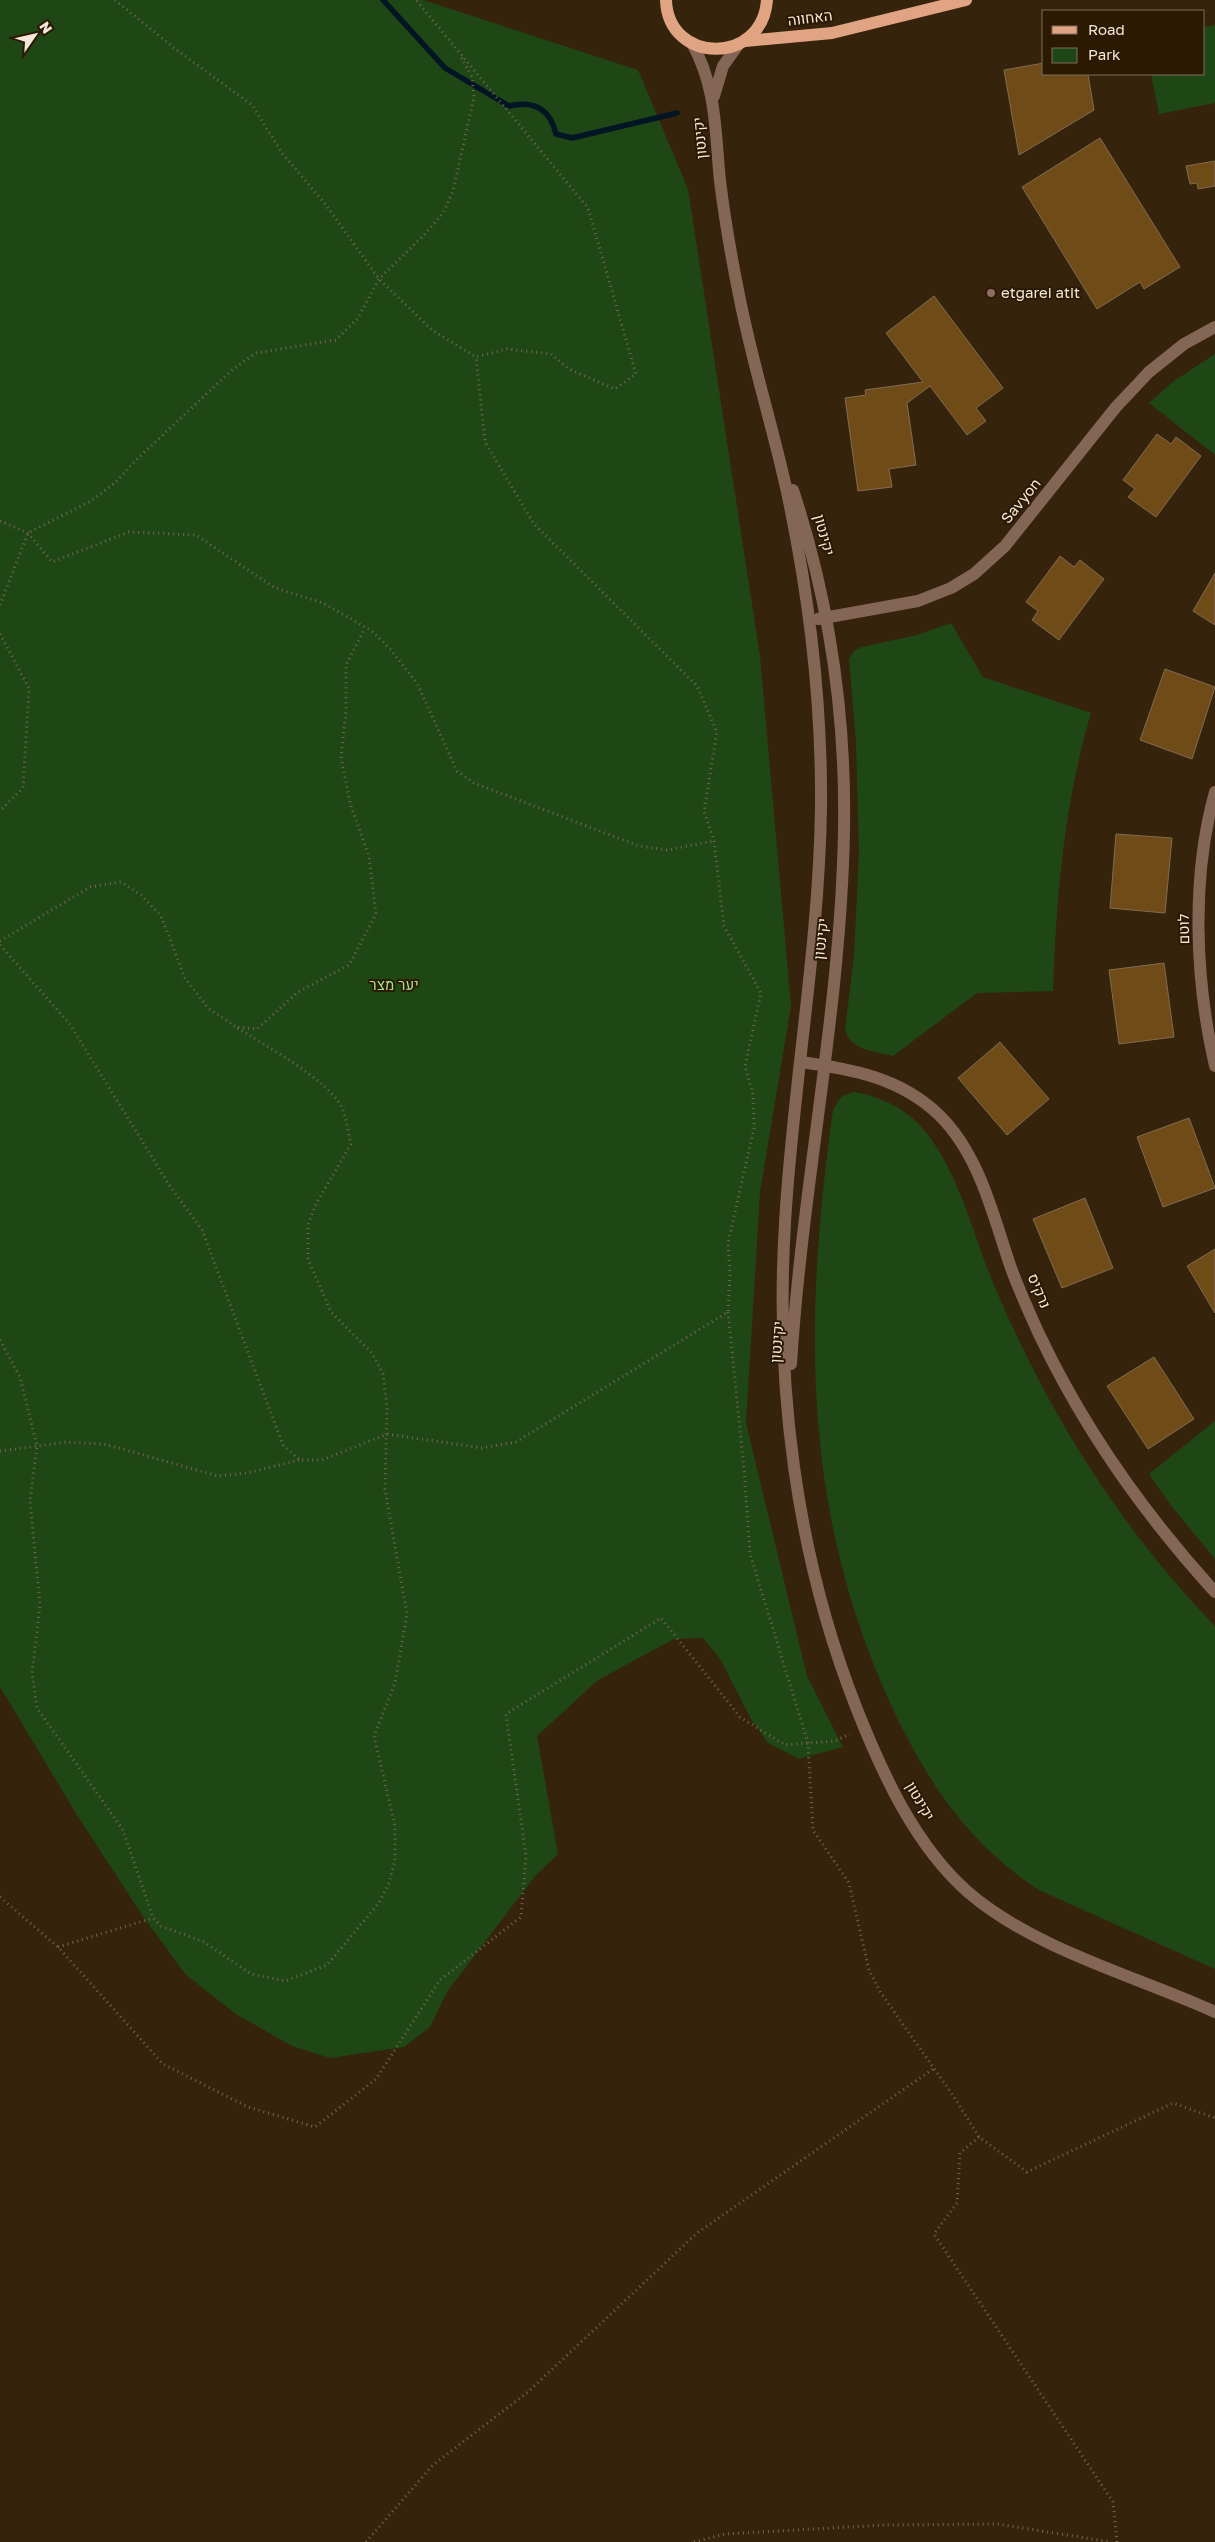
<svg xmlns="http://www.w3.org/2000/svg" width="1215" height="2542" font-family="'Golos Text',Heebo,sans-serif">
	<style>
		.green { fill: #1f4716 }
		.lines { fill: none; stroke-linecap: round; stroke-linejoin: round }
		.stream { stroke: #021524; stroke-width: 5.5 }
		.building { fill: #6f4b18; stroke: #826c52 }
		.path { stroke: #766550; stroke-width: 3; stroke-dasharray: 1 4; stroke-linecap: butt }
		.minor { stroke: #846656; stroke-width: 12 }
		.major { stroke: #e1a482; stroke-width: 12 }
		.education-dot { fill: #8d6e63; stroke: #2c1902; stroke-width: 2 }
		.labels { text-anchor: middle; stroke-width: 4; stroke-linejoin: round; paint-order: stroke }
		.street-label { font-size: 15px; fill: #f5e8da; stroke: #2c1902 }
		.poi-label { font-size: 15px; fill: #f5e8da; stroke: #2c1902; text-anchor: start }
		.park-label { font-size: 15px; fill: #9fe491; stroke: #2c1902 }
	</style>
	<rect width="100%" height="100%" fill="#36230b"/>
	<g class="green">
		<path d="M0,0H423L638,70L688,189L760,656L791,1006L760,1192L746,1423L807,1676L843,1747L799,1759L768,1743L751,1719L720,1659L703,1638L674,1639L598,1680L537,1736L558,1854L535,1876L447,1992L430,2027L404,2047L330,2058L292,2046L236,2014L186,1975L142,1915L77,1815L0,1687Z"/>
		<path d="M1215,25V103L1159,114L1151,74H1204V27Z"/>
		<path d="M1215,354V455L1149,403L1174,381Z"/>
		<path d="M951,623L983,677L1091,713C1064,804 1056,897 1053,991L977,993L893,1056C877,1052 850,1050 845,1030L854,957L859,851L856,742L849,659L854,651L862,647L917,635Z"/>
		<path d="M853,1092C884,1096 914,1113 931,1139C963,1184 975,1242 997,1292C1050,1416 1121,1529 1215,1626V1969L1041,1891C969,1846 926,1780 891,1705C801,1509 804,1318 833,1110L841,1097Z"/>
		<path d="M1215,1421V1559L1173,1508L1149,1474Z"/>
	</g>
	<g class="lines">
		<path class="stream" d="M383,0L445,68L509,106C534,100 550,109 556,134L572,138L677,113"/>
	</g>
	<g class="building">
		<path d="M1044,63V74H1088L1094,110L1019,155L1004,70Z"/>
		<path d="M1100,138L1180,267L1144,289L1140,282L1097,309L1022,187Z"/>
		<path d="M1215,161V186L1198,189L1197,183L1190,184L1186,166Z"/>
		<path d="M934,296L1003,388L976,408L986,421L967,435L930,386L907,403L916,465L889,469L892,487L858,491L845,398L866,395L865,390L923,382L886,333Z"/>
		<path d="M1157,434L1171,444L1176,437L1201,456L1156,517L1128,497L1135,489L1123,480Z"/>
		<path d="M1060,556L1074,567L1080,560L1104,579L1059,640L1032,620L1038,611L1026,602Z"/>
		<path d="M1215,573V625L1193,611Z"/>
		<path d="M1165,669L1215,687L1192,759L1140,740Z"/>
		<path d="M1116,834L1172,838L1165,913L1110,908Z"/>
		<path d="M1164,963L1174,1037L1119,1044L1109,970Z"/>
		<path d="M1000,1042L1049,1099L1007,1135L958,1078Z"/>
		<path d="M1189,1118L1215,1188L1163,1207L1137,1137Z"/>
		<path d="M1085,1198L1113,1268L1062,1288L1033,1219Z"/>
		<path d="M1215,1249V1313L1187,1266Z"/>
		<path d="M1154,1357L1194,1419L1148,1449L1107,1386Z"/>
	</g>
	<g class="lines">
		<g class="path">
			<path d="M115,0L174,48L252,105L282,153L326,205L379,279L432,330L476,357"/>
			<path d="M0,521L28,533L52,562L129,532L196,535L275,588L323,603L372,631L390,649L417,683L457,771L474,783L639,846L667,850L714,841"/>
			<path d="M0,605L28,533L91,501L116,482L134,462L233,369L256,353L336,340L358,318L379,279L425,234L443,213L453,191L474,97L472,77L461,57"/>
			<path d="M0,634L29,688L23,788L0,811"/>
			<path d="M0,941L90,887L121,882L141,895L161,916L185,978L208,1008L236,1027"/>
			<path d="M0,945L69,1023L170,1186L202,1230L283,1445L300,1460H322L387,1434L482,1448L516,1442L728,1312L730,1274L728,1243L754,1128L753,1094L745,1066L761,993L724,926L714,841L704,811L717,732L697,686L534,524L485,442L476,357L507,349L551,354L569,369L615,389L636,374L588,208L416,0"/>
			<path d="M728,1312L744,1469L750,1554L808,1743L813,1830L849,1883L869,1970L881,1993L954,2097L979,2137L1027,2172L1173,2103L1215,2118"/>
			<path d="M0,1340L20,1377L37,1446L30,1501L40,1605L32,1673L37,1708L123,1830L153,1918L161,1926L204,1942L251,1974L285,1981L327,1965L379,1903L389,1883L395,1860V1826L374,1736L395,1683L407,1614L385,1489L387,1408L383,1374L372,1353L331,1312L308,1259V1225L316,1204L351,1144C348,1133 347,1121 343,1110C331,1080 263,1045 236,1027L257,1029L298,992L349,965L376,914L369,857L350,803L341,757L346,711V665L365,628"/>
			<path d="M0,1451L67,1442L104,1444L218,1476L247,1473L299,1460"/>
			<path d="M0,1897L58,1947L163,2064L248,2107L315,2127L376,2079L440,1980L521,1917L526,1856L506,1714L661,1618L740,1717L785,1745L835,1741L850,1734"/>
			<path d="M58,1947L153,1918"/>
			<path d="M979,2137L960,2153L957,2203L934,2234L1113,2502L1117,2542"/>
			<path d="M366,2542L433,2465L529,2391L697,2233L933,2069"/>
			<path d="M694,2542L725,2534L884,2525L997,2524L1111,2542"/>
		</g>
		<g class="minor">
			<path d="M692,43C717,88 715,132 720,181C725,221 732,261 740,300C753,365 773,428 787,492C809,595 822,702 821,808C819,947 793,1084 785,1223C775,1386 796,1554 856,1707C882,1773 915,1846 969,1893C1036,1950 1136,1976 1215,2012"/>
			<path d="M714,96L723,66L738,45"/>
			<path d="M818,619L918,601L951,588L974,574L1005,546L1116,407L1149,372L1184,344L1215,327"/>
			<path d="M1215,792C1191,878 1195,979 1215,1066"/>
			<path d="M801,1062C852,1069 901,1078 939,1115C980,1155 993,1216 1011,1268C1019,1290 1029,1312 1039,1334C1084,1429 1144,1514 1215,1592"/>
			<path d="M791,1364C802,1186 841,1009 844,830C846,715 829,600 793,490"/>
		</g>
		<g class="major">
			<path d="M666,0C668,64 762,66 767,0"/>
			<path d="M745,41L832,33L966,0"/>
		</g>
	</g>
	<circle class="education-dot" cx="991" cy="293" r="5"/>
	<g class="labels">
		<g class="street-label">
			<text transform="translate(810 18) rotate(-7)" y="5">האחווה</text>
			<text transform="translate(700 138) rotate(-95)" y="5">יקינטון</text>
			<text transform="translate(1021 501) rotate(-51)" y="5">Savyon</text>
			<text transform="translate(824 535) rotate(75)" y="5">יקינטון</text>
			<text transform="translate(1184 929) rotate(-91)" y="5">לוטם</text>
			<text transform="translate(821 939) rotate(-84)" y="5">יקינטון</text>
			<text transform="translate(1039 1291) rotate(67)" y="5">נרקיס</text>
			<text transform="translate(777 1342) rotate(-86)" y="5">יקינטון</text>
			<text transform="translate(920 1801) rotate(60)" y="5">יקינטון</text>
		</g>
		<g class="poi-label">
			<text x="1001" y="298">etgarei atit</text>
		</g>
		<g class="park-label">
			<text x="394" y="990">יער מצר</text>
		</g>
	</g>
	<rect x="1042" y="10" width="162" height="65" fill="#2c1902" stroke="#7c6c58"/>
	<rect x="1052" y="26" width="25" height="8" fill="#e1a482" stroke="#7c6c58"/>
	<text x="1088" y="35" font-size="15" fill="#f5e8da">Road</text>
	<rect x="1052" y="48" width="25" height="15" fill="#1f4716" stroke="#7c6c58"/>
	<text x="1088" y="60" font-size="15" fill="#f5e8da">Park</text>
	<g transform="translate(35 35) rotate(56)" stroke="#2c1902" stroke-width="4" paint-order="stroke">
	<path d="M0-4L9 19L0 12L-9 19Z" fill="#f5e8da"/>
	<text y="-8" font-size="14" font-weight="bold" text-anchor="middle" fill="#f5e8da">N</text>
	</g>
</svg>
